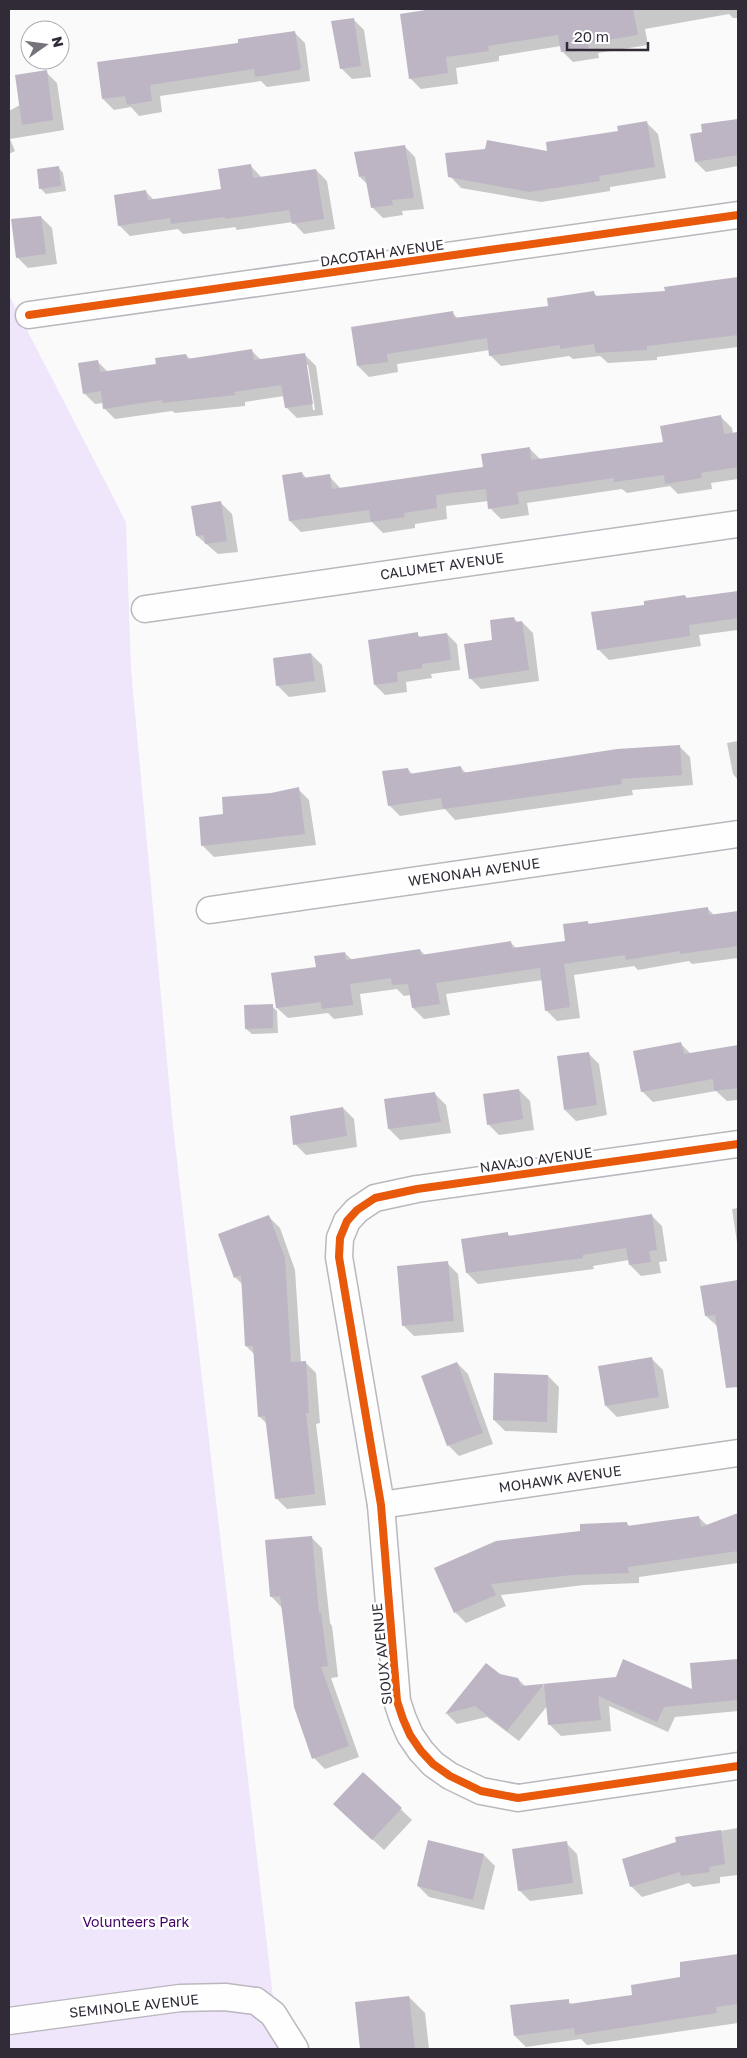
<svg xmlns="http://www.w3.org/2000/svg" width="747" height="2058" font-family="'Golos Text',sans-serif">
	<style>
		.green { fill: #f0e6fb }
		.shadow { fill: #0003; fill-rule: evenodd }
		.building { fill: #bdb5c4 }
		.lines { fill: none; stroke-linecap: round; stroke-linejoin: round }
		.minor-casing { stroke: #bab7be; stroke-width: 29 }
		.minor { stroke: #fefefe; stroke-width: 26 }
		.cycleway-casing { stroke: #fff; stroke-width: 11 }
		.cycleway { stroke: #e8590c; stroke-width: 8 }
		.labels { text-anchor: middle; stroke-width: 5; stroke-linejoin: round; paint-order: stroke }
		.street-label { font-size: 14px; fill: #312b37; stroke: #fff }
		.park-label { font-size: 14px; fill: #400064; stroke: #fff }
	</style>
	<rect width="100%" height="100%" fill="#fafafa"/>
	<path class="green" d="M9,295L126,522L131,669L173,1126L279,2049H9Z"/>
	<g class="shadow">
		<path d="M457,9H738V18H733L729,14L645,29L648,45L598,53L599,58L573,62L562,51L561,46L499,56V61L456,68L458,84L421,89L410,78L434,12Z"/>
		<path d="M353,19L364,30L371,77L352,79L341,68Z"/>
		<path d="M294,32L305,43L310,81L267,87L261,81L160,96L162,112L139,116L131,107L114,110L103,99L240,44Z"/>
		<path d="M46,72L57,83L64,130L10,139L15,151L9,154V111L20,105Z"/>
		<path d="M738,121V166L706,172L696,162L704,133L703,125Z"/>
		<path d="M647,123L658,134L666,178L610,187V191L541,202L461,188L450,176L548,153Z"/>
		<path d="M404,146L415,157L424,209L402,211L403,215L383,218L372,207L368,185L360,177Z"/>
		<path d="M250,165L262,178L316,170L327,181L335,229L304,234L293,222L237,230L235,227L183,234L178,229L130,236L119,225L146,192L154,200L222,190Z"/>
		<path d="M58,167L63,173L66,191L46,194L41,189L38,170Z"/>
		<path d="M41,217L52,228L57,264L28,268L17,257Z"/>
		<path d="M738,278V347L657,357V360L608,363L600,356L573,359L569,356L501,366L490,355V350L397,364L398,372L369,377L358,366L452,312L458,319L550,307L593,292L598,297L666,292V288Z"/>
		<path d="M252,351L262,361L305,355L316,366L323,415L297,418L286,407L284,396L245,402V406L175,413L172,411L115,419L104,408V403L95,404L84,393L97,361L108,372L158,365L186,355L190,359ZM306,365H308L315,410H313Z"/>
		<path d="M721,417L732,428L733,434L738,433V479L711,483L712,489L678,494L670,486L627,493L622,489L527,503L529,515L501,519L490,508L489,501L446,506L447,519L415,524V528L383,533L372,522L301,532L290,521L302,473L307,479L329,476L341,489L484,468L529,448L541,460L664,443Z"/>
		<path d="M221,503L232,514L238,552L218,554L197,536Z"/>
		<path d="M738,592V630L699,635L701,646L609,660L598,649L646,606L685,596L688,599Z"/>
		<path d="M514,618L518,623L522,622L533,633L539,681L481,689L470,678L494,641Z"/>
		<path d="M417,634L421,638L447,634L457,644L460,670L431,674L432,678L406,682L407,692L385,695L375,685Z"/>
		<path d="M311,654L322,665L326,692L289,697L278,686L274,659Z"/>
		<path d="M738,741V780L733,774L727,743Z"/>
		<path d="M679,746L690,757L693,785L632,790L633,795L455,820L445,809L400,816L389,805L408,769L413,775L461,768L466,773Z"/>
		<path d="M298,789L309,800L316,845L214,857L203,846L200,818L225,815Z"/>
		<path d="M707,908L714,915L738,912V958L692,964L689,961L638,970L634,966L574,975L580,1018L557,1021L546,1010L543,980L446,994L450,1015L424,1019L413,1008L411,995L404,996L397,989L360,994L363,1015L334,1019L328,1013L288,1018L277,1008V1010L273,974L317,968L345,953L352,960L420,950L425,955L511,943L517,949L566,942L587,922L591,925Z"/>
		<path d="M272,1006L277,1011L278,1033L252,1034L246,1029Z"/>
		<path d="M681,1044L691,1054L738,1047V1100L727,1101L716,1091L653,1102L642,1091Z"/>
		<path d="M588,1053L599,1064L607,1115L576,1121L565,1110Z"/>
		<path d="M519,1090L530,1101L534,1130L499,1135L488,1124Z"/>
		<path d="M435,1094L446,1105L451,1133L400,1140L389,1129Z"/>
		<path d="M343,1108L354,1119L357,1147L306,1155L295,1144Z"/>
		<path d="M738,1208V1249L732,1209Z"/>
		<path d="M651,1215L662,1226L667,1261L659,1262L661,1273L641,1276L630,1265L629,1260L593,1266L594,1269L478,1284L467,1273L463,1240L507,1233L511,1237Z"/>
		<path d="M269,1217L280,1228L295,1270L301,1363L305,1362L316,1373L320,1423L316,1424L326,1505L287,1509L276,1498L267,1424L259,1416L254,1354L246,1346L243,1285L235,1277Z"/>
		<path d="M447,1263L458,1274L464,1332L414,1336L403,1325Z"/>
		<path d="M738,1282V1380H734L717,1326L706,1316L702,1287Z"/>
		<path d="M652,1359L663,1370L669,1408L617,1417L606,1406L600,1367Z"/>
		<path d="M457,1363L468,1374L493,1444L459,1456L448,1445Z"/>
		<path d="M548,1376L559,1387L557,1433L505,1431L494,1420Z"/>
		<path d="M738,1514V1563L639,1577V1583L584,1585L501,1595L506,1606L466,1623L455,1612L436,1568L582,1532L627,1523L630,1527L698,1517L708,1526Z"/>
		<path d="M311,1537L322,1548L330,1623L332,1626L338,1677L331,1678L359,1757L325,1769L314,1758L282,1608L271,1596Z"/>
		<path d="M738,1660V1711L675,1717L668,1732L609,1706L611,1731L561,1736L550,1725L548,1705L519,1741L487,1717L457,1724L447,1714L486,1665L499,1675L518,1679L526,1687L617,1678L694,1691L691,1664Z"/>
		<path d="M363,1773L412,1820L384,1850L346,1815Z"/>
		<path d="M738,1828V1875L720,1877V1883L693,1887L689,1883L642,1897L631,1886L678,1843L677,1838Z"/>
		<path d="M429,1841L484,1855L495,1866L484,1910L429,1897L418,1886Z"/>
		<path d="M566,1843L577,1854L583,1894L530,1901L519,1890Z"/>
		<path d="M738,1955V2023L587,2045L581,2039L526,2047L515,2036L568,2001L572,2005L633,1996L681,1978L682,1963Z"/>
		<path d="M409,1997L425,2013L429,2049H362L356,2003Z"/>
	</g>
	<g class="building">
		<path d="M432,9H633L638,35L588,43L589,48L561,52L558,35L488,46L489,51L446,57L448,73L409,79L400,14Z"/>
		<path d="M354,18L361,66L340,69L331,21Z"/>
		<path d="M295,31L301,68L299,70L255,77L254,69L150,85L152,101L127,105L125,96L102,99L97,62L238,43V39Z"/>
		<path d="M47,70L53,120L22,125L15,75Z"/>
		<path d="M738,119V155L695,162L690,134L702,132L701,124Z"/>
		<path d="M647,121L655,167L599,176L600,181L529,192L448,177L445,153L485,149L487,140L547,151L546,142L618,131L617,126Z"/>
		<path d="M405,145L414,198L392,200L393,205L371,208L365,176L359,177L354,152Z"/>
		<path d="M251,164L253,178L316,169L324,219L292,224L289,210L225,219V217L171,224L170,218L118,226L114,195L146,190L148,200L221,189L218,169Z"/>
		<path d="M59,166L61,186L39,189L37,169Z"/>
		<path d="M41,216L46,254L16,258L11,219Z"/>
		<path d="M738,277V335L647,346V350L596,353L594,344L560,349V345L489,356L487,338L387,354L388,362L357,366L351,327L453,311L454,318L548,306L547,298L594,291L595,296L665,291L664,287Z"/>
		<path d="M252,349L254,360L305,353L313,404L285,408L281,385L234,392L235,395L162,403V400L103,409L101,391L83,394L78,363L98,360L100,372L156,364L155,358L186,354L187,359Z"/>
		<path d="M721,415L724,434L738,432V467L701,473L702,478L665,484L664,475L614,482V478L517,492L519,504L488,509L486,489L436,495L437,508L404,513L405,517L371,522L369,510L289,521L282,475L302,472L303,478L330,474L332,489L483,467L481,454L530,447L531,460L663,442L660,426Z"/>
		<path d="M221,501L227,541L205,544L204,535L196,536L191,506Z"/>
		<path d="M738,591V618L689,625L690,636L597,650L591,612L644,605V601L685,595L686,598Z"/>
		<path d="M514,617L515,622L522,621L529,670L469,679L464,644L492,640L490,620Z"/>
		<path d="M418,632V637L447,633L451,660L422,664V668L397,672L398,682L374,685L368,640Z"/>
		<path d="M311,653L315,681L276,686L273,658Z"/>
		<path d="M680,745L682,775L621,779L622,784L443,809L441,798L388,806L382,771L408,768L409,774L461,766L462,773L617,749Z"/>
		<path d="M299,787L305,834L201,846L199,817L223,814L222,797L271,793Z"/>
		<path d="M708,907L709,915L738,911V946L680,954V951L626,960L625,955L564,964L570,1007L545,1011L540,968L436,983L440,1004L412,1008L408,984L392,985L391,978L350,984L353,1005L322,1009L321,1002L276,1008L271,973L316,967L314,956L345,952L346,960L420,949L421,955L511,941L512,948L565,941L563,924L588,921V924Z"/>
		<path d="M273,1004V1028L245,1029L244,1005Z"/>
		<path d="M681,1042L684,1054L738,1045V1088L714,1091L713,1079L641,1092L633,1051Z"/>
		<path d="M589,1052L597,1105L564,1110L557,1056Z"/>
		<path d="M519,1089L523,1119L487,1125L483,1094Z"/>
		<path d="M435,1092L441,1122L388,1129L384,1099Z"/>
		<path d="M343,1107L347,1136L293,1145L290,1116Z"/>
		<path d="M652,1214L657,1250L649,1251L651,1262L629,1265L626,1248L583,1255V1258L466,1273L461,1239L508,1232V1236Z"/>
		<path d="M269,1215L285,1258L291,1362L306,1361L309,1413H306L315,1494L275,1499L265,1416L258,1417L253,1346H245L241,1275L234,1278L218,1234Z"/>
		<path d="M448,1261L454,1321L402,1326L397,1266Z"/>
		<path d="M738,1280V1387L726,1388L715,1315L705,1316L700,1286Z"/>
		<path d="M652,1357L659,1397L605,1406L598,1366Z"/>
		<path d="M457,1362L483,1433L447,1446L421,1376Z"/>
		<path d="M494,1373L548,1375L547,1422L493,1420Z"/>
		<path d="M738,1513V1551L628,1567L629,1573L572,1575L491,1584L496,1595L454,1613L434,1568L496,1541L580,1531V1524L627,1522V1526L699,1516L701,1527Z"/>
		<path d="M312,1536L319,1613H321L328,1666L321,1667L349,1746L312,1759L294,1707L280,1596L270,1597L265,1540Z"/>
		<path d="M623,1659L692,1689L690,1663L738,1659V1700L664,1707L657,1722L598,1696L601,1720L548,1725L544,1684L507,1731L475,1706L445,1714L486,1663L500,1674L518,1678L521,1686L616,1677Z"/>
		<path d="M363,1772L402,1808L372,1840L333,1804Z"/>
		<path d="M721,1830L725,1864L709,1867L710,1872L681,1876L680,1872L630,1887L622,1859L676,1842L675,1837Z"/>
		<path d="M428,1840L484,1854L473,1900L417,1886Z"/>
		<path d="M567,1841L573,1883L518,1891L512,1849Z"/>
		<path d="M738,1954V2004L716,2007L717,2013L575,2035L574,2028L514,2036L510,2005L569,1999V2004L632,1995L631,1985L680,1977V1962Z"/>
		<path d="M409,1996L415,2049H360L355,2002Z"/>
	</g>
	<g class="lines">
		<defs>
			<g id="minor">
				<path d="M29,315L738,215"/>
				<path d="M145,609L738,524"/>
				<path d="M210,910L738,834"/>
				<path d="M738,1144L417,1189L375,1198L357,1210L347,1221L340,1238L339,1257L381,1505L397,1701L403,1719L410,1735L421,1751L433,1764L450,1776L481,1791L518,1798L738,1766"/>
				<path d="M381,1505L738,1453"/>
				<path d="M9,2021L180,1998L225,1997L256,2001L273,2014L295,2049"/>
			</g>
		</defs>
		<use href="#minor" class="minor-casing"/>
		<use href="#minor" class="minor"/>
		<defs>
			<g id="cycleway">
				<path d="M29,315L738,215"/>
				<path d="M738,1144L417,1189L375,1198L357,1210L347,1221L340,1238L339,1257L381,1505L397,1701L403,1719L410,1735L421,1751L433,1764L450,1776L481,1791L518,1798L738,1766"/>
			</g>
		</defs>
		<use href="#cycleway" class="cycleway-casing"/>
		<use href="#cycleway" class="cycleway"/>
	</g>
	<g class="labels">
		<g class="street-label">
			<text transform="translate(382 253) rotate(-8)" y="5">DACOTAH AVENUE</text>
			<text transform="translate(442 566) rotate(-8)" y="5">CALUMET AVENUE</text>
			<text transform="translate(474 872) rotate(-8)" y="5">WENONAH AVENUE</text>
			<text transform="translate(536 1160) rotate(-8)" y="5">NAVAJO AVENUE</text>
			<text transform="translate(560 1479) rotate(-8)" y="5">MOHAWK AVENUE</text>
			<text transform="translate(382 1654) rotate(-96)" y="5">SIOUX AVENUE</text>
			<text transform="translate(134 2006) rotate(-6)" y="5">SEMINOLE AVENUE</text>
		</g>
		<g class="park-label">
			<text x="136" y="1927">Volunteers Park</text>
		</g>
	</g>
	<rect width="747" height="2058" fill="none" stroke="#312b37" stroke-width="20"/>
	<g transform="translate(45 45) rotate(76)"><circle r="24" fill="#ffffff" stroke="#adaaaf"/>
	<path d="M0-4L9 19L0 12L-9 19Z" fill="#77737b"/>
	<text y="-8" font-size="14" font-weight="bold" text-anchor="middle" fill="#312b37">N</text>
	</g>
	<path d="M567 42v8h81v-8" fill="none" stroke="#312b37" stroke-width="2.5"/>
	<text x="574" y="42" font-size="15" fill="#312b37" stroke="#ffffff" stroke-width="4" paint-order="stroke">20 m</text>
</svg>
